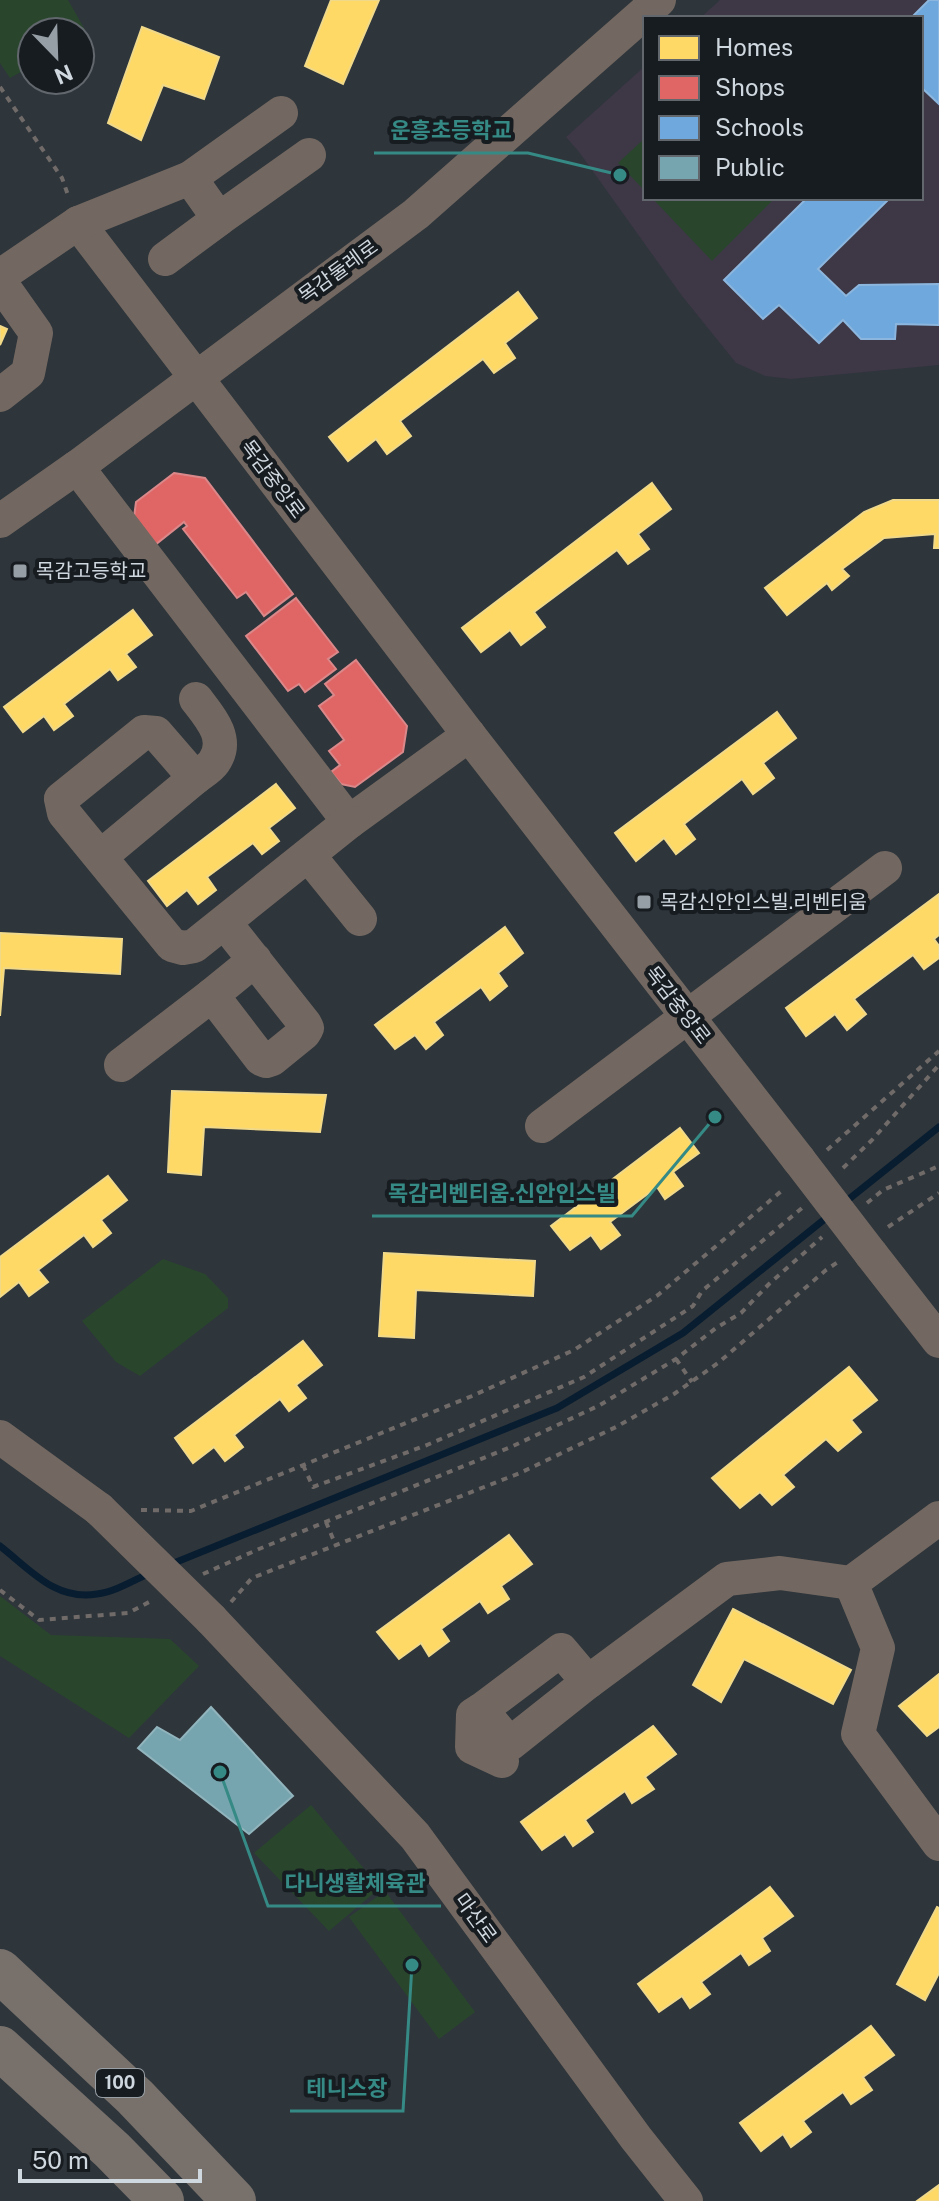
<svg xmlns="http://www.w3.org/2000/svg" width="939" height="2201" font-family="'Public Sans','Noto Sans KR',sans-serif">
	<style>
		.education { fill: #3d3746 }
		.green { fill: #29462d }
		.homes { fill: #ffd966; stroke: #f1d98a; stroke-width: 2 }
		.shops { fill: #e06666; stroke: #db888a; stroke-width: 2 }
		.schools { fill: #6fa8dc; stroke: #8cb6dd; stroke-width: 2 }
		.public { fill: #76a5af; stroke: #91b4bd; stroke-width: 2 }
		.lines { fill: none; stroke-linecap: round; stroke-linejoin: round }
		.stream { stroke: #081d30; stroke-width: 7 }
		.path { stroke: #706b69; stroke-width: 4; stroke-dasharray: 6 6; stroke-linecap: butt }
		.minor { stroke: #736861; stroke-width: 34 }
		.highway { stroke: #77706b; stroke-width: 44 }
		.minor-bridge { stroke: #736861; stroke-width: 34 }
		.poi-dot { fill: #979fa6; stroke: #171c21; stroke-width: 3 }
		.labels { text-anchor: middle; stroke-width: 8; stroke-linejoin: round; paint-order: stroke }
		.shield { fill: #171c21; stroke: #98a0a6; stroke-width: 2 }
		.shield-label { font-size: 18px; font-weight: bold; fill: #d0d8df }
		.street-label { font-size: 20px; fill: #d0d8df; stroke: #171c21 }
		.poi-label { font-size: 20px; fill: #d0d8df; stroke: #171c21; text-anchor: start }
		.leader { fill: none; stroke: #368a85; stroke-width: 3 }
		.callout-dot { fill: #368a85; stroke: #171c21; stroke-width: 3 }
		.callout-label { font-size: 22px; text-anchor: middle; font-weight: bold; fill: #368a85; stroke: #171c21; stroke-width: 8; stroke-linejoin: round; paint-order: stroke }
	</style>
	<rect width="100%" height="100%" fill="#2e353b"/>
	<path class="education" d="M720,0H939V365L791,379L765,376L736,363L682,296L579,152L566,137L645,66V198H921V18H700Z"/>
	<g class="green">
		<path d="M0,0H68L88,35L80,40V32H32V66L10,78L0,63Z"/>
		<path d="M645,138V191L618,163Z"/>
		<path d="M652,198H775L712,261Z"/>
		<path d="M163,1259L205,1274L228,1298V1308L140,1376L116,1362L82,1321Z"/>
		<path d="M0,1596L51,1635L170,1639L199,1666L129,1738L0,1656Z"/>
		<path d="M311,1805L380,1888L329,1931L254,1853Z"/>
		<path d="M385,1891L475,2012L439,2039L349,1917Z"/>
	</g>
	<g class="homes">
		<path d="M331,0H379L343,84L305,66Z"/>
		<path d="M142,27L219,57L204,99L163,85L141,140L108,123Z"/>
		<path d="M518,292L537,318L505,343L515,358L494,373L483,359L400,421L411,436L387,454L376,439L348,461L329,437Z"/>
		<path d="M0,326L7,329L0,345Z"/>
		<path d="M652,483L671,509L638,534L649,549L628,564L617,550L534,612L545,627L521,645L510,630L481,652L462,628Z"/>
		<path d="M893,500H939V548H934L935,534L884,538L842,569L849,576L832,590L827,583L787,615L765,588L864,512Z"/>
		<path d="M133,610L152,635L126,654L136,667L118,680L110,669L64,704L73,716L54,730L44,716L23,732L4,707Z"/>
		<path d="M777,712L796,738L763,763L774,778L753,794L742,779L684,824L695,839L676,854L664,838L636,861L615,833Z"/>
		<path d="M276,784L295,808L269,828L279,841L262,854L253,843L207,877L216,890L198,904L187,890L167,906L148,881Z"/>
		<path d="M939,894V935L934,939L939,946V958L924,969L913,955L854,999L866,1014L847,1030L835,1014L806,1036L786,1008Z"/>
		<path d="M505,927L523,953L498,973L507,986L490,1000L481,987L434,1022L443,1035L426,1049L415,1035L395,1049L375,1025Z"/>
		<path d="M0,933L122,939L120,974L4,968L0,1016Z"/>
		<path d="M172,1091L326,1095L320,1132L204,1127L201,1175L168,1172Z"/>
		<path d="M680,1128L699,1153L673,1172L683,1186L665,1199L657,1187L610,1222L620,1235L601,1249L591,1235L570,1250L551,1226Z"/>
		<path d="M108,1176L127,1200L101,1220L111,1233L93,1247L84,1235L38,1270L48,1282L29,1296L19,1282L0,1297V1257Z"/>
		<path d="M384,1253L535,1261L533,1296L416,1290L414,1338L379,1336Z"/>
		<path d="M303,1341L322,1365L296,1385L306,1398L289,1411L280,1399L234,1435L243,1447L225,1461L214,1447L193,1463L175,1438Z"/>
		<path d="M849,1367L877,1400L851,1420L861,1432L838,1451L826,1439L783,1475L794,1487L772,1505L760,1492L740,1508L712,1478Z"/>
		<path d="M509,1535L532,1564L501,1586L509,1599L488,1613L480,1601L441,1629L449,1641L429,1656L421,1643L399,1659L377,1632Z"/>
		<path d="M733,1609L851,1670L833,1704L744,1659L721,1702L693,1685Z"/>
		<path d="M939,1674V1727L927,1736L899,1706Z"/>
		<path d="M653,1726L676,1754L645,1777L654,1789L632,1803L625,1791L585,1820L593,1832L573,1846L565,1834L542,1850L521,1822Z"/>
		<path d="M770,1887L793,1916L762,1938L770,1951L749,1965L741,1953L701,1982L710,1994L690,2008L682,1996L659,2012L638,1984Z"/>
		<path d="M937,1907L939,1908V1973L925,2000L897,1984Z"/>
		<path d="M871,2026L894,2055L863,2077L872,2090L851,2104L843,2092L803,2121L811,2132L791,2147L783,2134L761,2151L740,2123Z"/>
		<path d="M939,2185V2201H917Z"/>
	</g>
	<g class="shops">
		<path d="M174,473L205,478L293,594L264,616L246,592L237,598L183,529L187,526L184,522L155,545L134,517L136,502Z"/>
		<path d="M296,598L338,652L328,659L336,669L305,692L299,684L288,691L246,636Z"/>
		<path d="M356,660L407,726L403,752L355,787L341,784L331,772L340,765L329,751L344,740L319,706L334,695L325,684Z"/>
	</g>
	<g class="schools">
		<path d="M929,0H939V104L921,87V18H911Z"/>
		<path d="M807,198H890L818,269L846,296L859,285L939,284V325L896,324L895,339H861L843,320L819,343L779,305L763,319L724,280Z"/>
	</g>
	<path class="public" d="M211,1707L293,1796L249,1834L138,1748L157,1727L180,1740Z"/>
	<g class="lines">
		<g class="stream">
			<path d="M844,1203L939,1127"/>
			<path d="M0,1546C31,1570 55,1601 97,1594C115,1592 134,1580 150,1573"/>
			<path d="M169,1565L557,1408L683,1333L831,1214"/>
		</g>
		<g class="path">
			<path d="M0,87L62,178L69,198"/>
			<path d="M827,1150L939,1051"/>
			<path d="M843,1168L872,1140L939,1065"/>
			<path d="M867,1203L883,1190L939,1166"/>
			<path d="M888,1227L939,1193"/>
			<path d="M676,1359L692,1382"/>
			<path d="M303,1465L313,1487L427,1445L584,1377L693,1306L702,1291L802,1208"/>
			<path d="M141,1510L191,1511L472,1396L574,1350L658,1295L785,1188"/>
			<path d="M326,1522L336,1546"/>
			<path d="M203,1574L259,1549L513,1446L600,1405L676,1359L716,1328L741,1313L769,1284L822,1237"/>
			<path d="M0,1590L39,1620L128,1613L153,1600"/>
			<path d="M231,1602L252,1578L520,1473L616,1427L674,1394L718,1363L826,1270L841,1260"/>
		</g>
		<g class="minor">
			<path d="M219,219L309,155"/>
			<path d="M78,223L469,735L799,1160"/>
			<path d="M165,259L219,219L190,178"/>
			<path d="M0,276L78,223L190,178L281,113"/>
			<path d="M0,282L36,333L28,373L0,395"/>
			<path d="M77,467L349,822L469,735"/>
			<path d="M0,521L77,467L416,214L659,0"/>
			<path d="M195,778C201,773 210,768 214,762C230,739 210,717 196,699"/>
			<path d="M309,856L360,919"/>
			<path d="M100,857L195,778L156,733L144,732L61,799L64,813L172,945L183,948L194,946L349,822"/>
			<path d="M225,923L305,1024L307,1028L304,1033L272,1059L266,1061L261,1059L212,995L255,960"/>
			<path d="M121,1065L212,995"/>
			<path d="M542,1126L885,868"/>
			<path d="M871,1254L939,1341"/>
			<path d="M0,1437L99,1509"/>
			<path d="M939,1518L851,1583L878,1648L858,1734L939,1844"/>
			<path d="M211,1619L415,1836L636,2138L686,2201"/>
			<path d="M481,1710L561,1650L588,1682"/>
			<path d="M502,1761L472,1747L473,1715L481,1710L510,1744L588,1682L727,1579L780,1573L851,1583"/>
		</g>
		<g class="highway">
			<path d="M0,1971L135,2097L234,2201"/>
			<path d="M0,2048L112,2150L162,2201"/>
		</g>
		<g class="minor-bridge">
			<path d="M799,1160L871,1254"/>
			<path d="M99,1509L211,1619"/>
		</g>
	</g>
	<g class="poi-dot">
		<rect x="12" y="563" width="16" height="16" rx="4"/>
		<rect x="636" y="894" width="16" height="16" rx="4"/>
	</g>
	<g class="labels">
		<rect class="shield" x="96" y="2069" width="48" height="28" rx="6"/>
		<g class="shield-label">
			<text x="120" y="2089">100</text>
		</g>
		<g class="street-label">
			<text transform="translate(338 271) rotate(-36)" y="7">목감둘레로</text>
			<text transform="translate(273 479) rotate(53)" y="7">목감중앙로</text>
			<text transform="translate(678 1005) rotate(52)" y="7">목감중앙로</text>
			<text transform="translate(476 1918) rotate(54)" y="7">마산로</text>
		</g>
		<g class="poi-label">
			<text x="36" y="578">목감고등학교</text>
			<text x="660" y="909">목감신안인스빌.리벤티움</text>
		</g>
	</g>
	<path class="leader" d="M620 175L528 153H374M715 1117L632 1216H372M220 1772L268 1906H441M412 1965L403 2111H290"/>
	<g class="callout-dot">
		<circle cx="620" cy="175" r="8"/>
		<circle cx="715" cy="1117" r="8"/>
		<circle cx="220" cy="1772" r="8"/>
		<circle cx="412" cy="1965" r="8"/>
	</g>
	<g class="callout-label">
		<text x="451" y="138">운흥초등학교</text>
		<text x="502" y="1201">목감리벤티움.신안인스빌</text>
		<text x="355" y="1891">다니생활체육관</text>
		<text x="347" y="2096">테니스장</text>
	</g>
	<rect x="643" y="16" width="280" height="184" fill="#171c21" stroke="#61676d" stroke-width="2"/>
	<rect x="659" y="36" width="40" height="24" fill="#ffd966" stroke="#61676d" stroke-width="2"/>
	<text x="715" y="56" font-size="24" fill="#d0d8df">Homes</text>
	<rect x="659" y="76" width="40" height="24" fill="#e06666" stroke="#61676d" stroke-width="2"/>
	<text x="715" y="96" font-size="24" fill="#d0d8df">Shops</text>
	<rect x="659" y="116" width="40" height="24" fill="#6fa8dc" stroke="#61676d" stroke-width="2"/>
	<text x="715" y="136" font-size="24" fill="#d0d8df">Schools</text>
	<rect x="659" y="156" width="40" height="24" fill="#76a5af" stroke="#61676d" stroke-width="2"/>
	<text x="715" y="176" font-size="24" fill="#d0d8df">Public</text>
	<g transform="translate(56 56) rotate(157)"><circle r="38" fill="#171c21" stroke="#61676d" stroke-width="2"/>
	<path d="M0-6L14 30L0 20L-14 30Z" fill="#979fa6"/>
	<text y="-12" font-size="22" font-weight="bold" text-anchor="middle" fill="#d0d8df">N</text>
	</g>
	<path d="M20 2169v12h180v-12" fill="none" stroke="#d0d8df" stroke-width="4"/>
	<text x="32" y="2169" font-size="24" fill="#d0d8df" stroke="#171c21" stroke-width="6" paint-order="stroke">50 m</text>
</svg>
